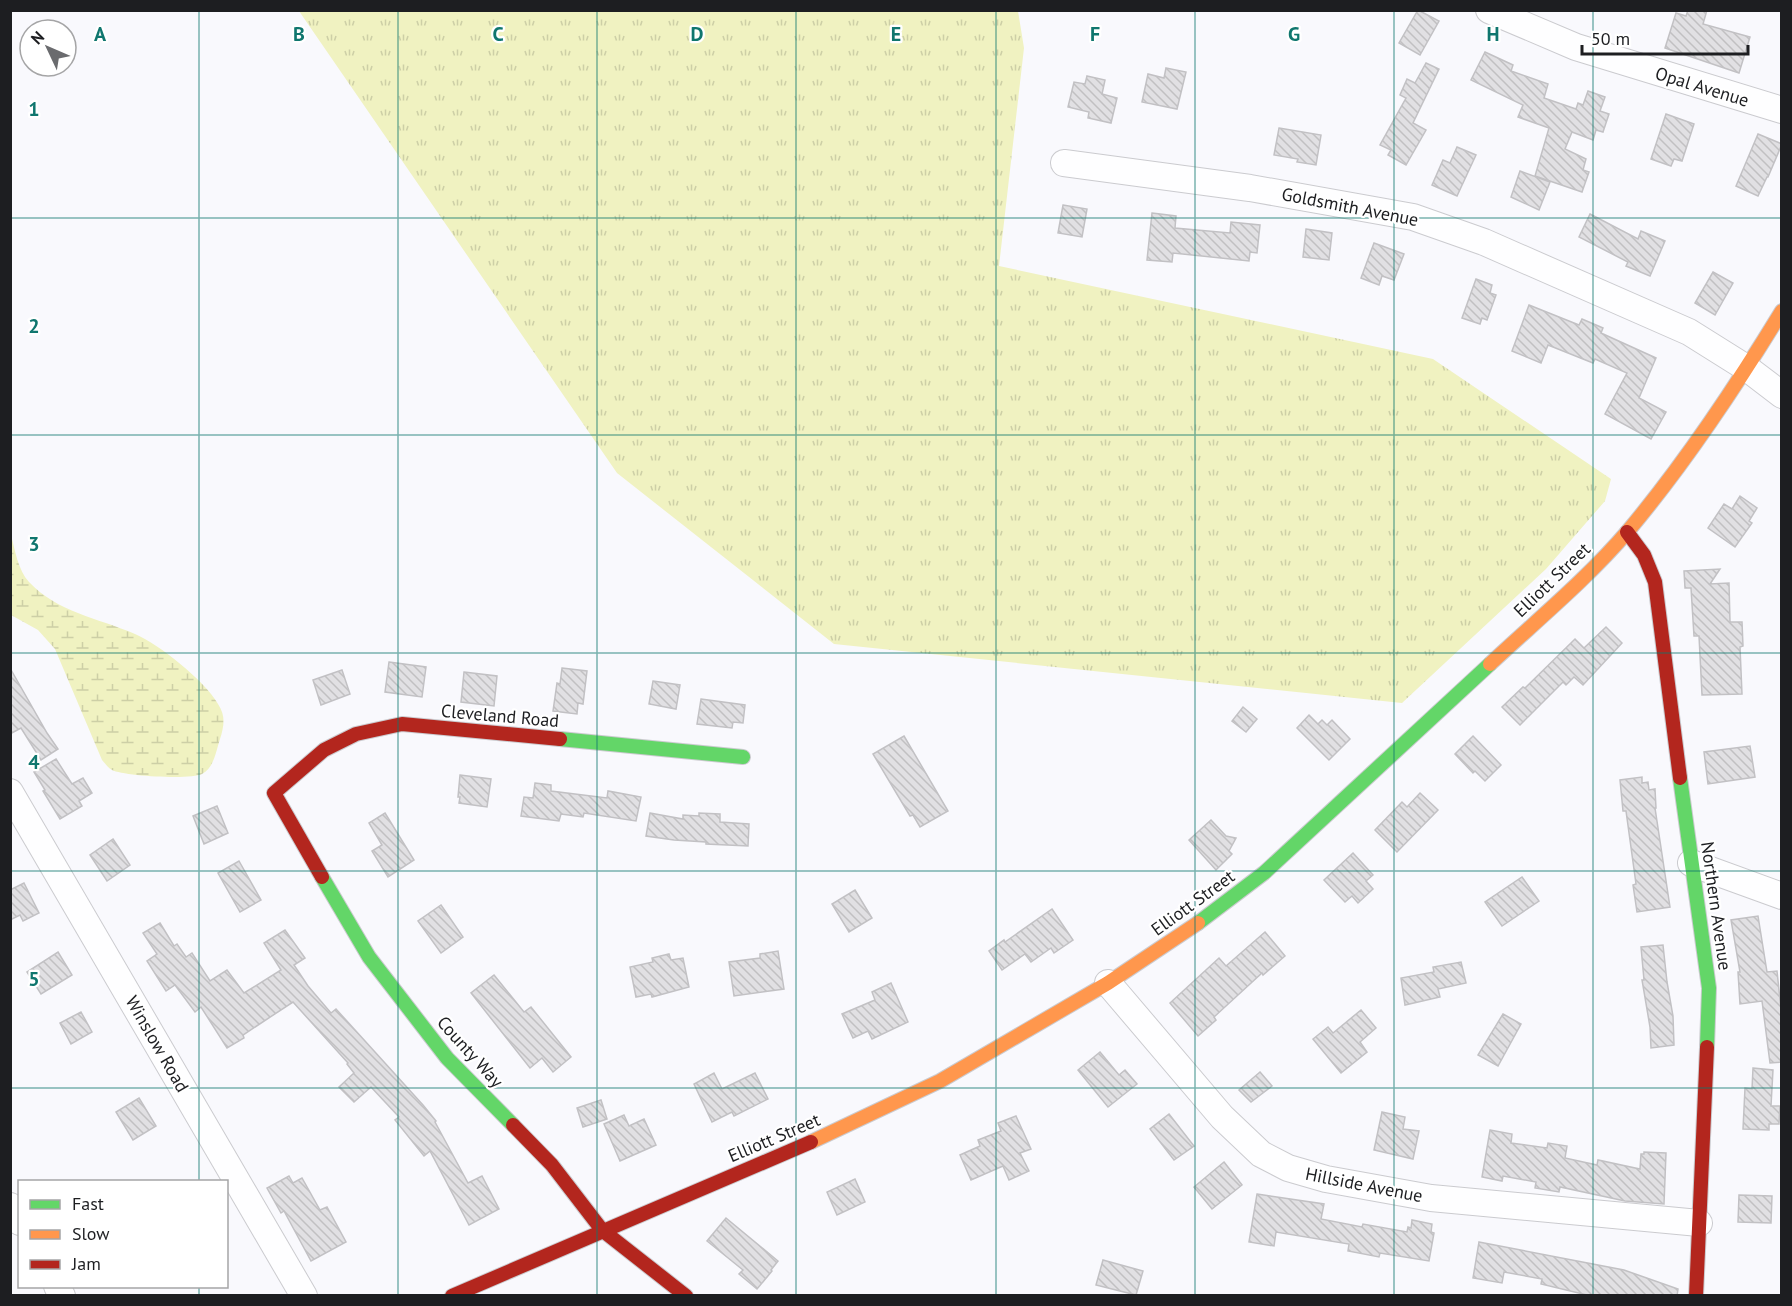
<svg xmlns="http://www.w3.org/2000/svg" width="1792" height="1306" font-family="'PT Sans',sans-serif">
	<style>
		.grass { fill: url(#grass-tufts) }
		.wetland { fill: url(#wetland-marsh) }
		.building { fill: url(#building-back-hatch); stroke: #c2c1c4; stroke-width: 1.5 }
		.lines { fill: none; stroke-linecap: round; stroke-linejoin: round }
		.street-casing { stroke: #cbcbcf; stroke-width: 28 }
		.fast-casing { stroke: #cbcbcf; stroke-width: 16 }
		.slow-casing { stroke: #cbcbcf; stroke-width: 16 }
		.jam-casing { stroke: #cbcbcf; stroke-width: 16 }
		.street { stroke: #fefeff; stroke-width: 26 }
		.fast { stroke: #63d668; stroke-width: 14 }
		.slow { stroke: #ff974d; stroke-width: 14 }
		.jam { stroke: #b3261e; stroke-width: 14 }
		.grid { fill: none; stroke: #0f766e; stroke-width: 1.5; stroke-opacity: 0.55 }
		.labels { text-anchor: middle; stroke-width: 4.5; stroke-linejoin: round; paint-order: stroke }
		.street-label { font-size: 18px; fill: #1d1e21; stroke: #fff }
		.grid-label { font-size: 20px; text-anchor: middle; font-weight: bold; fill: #0f766e; stroke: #fff; stroke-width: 4.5; stroke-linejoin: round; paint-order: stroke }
	</style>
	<defs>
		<pattern id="grass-tufts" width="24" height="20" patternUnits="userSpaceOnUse" patternTransform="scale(1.5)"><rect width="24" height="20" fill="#f0f2c1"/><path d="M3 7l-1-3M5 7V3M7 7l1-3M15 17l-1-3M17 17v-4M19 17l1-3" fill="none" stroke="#cdcfa6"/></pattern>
		<pattern id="wetland-marsh" width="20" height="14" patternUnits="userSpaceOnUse" patternTransform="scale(1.5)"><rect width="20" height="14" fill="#f0f2c1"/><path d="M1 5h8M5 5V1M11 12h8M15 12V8" fill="none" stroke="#cdcfa6"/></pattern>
		<pattern id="building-back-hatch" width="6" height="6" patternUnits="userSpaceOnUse" patternTransform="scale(1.5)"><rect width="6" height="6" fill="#e1e0e3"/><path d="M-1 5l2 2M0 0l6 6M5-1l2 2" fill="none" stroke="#c1c0c2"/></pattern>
	</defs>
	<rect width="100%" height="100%" fill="#f9f9fd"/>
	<path class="grass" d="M299,11H1018L1024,48L999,266L1433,359L1611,479L1605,501L1546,569L1402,703L834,644L617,473Z"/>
	<path class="wetland" d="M11,535C15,550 18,570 29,582C57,612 98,618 135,634C159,644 205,681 218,704C226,716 224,726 220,739C216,751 214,768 202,774C191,780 123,776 112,770C108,768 105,763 102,760L55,649L38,630L11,615Z"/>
	<g class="building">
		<path d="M1418,10L1439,21L1420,55L1399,43Z"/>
		<path d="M1688,10H1707L1703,24L1750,37L1739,73L1665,48L1676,13L1686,16Z"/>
		<path d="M1485,52L1513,65L1511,71L1548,84L1544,98L1576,109L1578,103L1583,105L1588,91L1605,97L1600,111L1609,114L1603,132L1596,130L1593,140L1572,132L1565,149L1586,159L1583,170L1589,172L1582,192L1535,176L1549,128L1518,117L1523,105L1471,80Z"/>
		<path d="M1426,63L1439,69L1413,123L1426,130L1406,165L1388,155L1391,150L1380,145L1406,98L1400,95L1407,79L1415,83Z"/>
		<path d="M1166,68L1186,72L1177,109L1142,102L1148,74L1164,78Z"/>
		<path d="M1087,76L1105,80L1102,94L1117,98L1111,123L1088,118L1089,112L1068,107L1074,82L1085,84Z"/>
		<path d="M1666,114L1694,124L1682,161L1674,159L1671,166L1651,159Z"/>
		<path d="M1279,128L1321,135L1316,165L1297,162L1298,159L1274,155Z"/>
		<path d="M1758,134L1782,144L1768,177H1767L1758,196L1736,186Z"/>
		<path d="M1457,147L1476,155L1457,196L1432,185L1443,160L1450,163Z"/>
		<path d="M1520,171L1550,182L1539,210L1511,197Z"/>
		<path d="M1063,205L1087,209L1082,237L1058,233Z"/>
		<path d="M1152,213L1176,216L1175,228L1230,233L1231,222L1260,225L1257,253L1250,252L1249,261L1173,253L1172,262L1147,260Z"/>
		<path d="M1590,214L1638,239L1641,231L1665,241L1650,276L1626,266L1628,262L1579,237Z"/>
		<path d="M1306,229L1332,233L1329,260L1303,257Z"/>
		<path d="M1374,243L1404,254L1394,280L1382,276L1379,285L1361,278Z"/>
		<path d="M1713,272L1733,283L1715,315L1695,303Z"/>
		<path d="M1476,279L1492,285L1490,293L1496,295L1487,320L1482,318L1480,324L1462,318Z"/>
		<path d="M1529,305L1579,325L1582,319L1603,328L1601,333L1656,358L1639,398L1666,412L1651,439L1605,414L1627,373L1595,359L1593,363L1548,345L1541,363L1512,351Z"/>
		<path d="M1740,496L1757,508L1749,521L1752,523L1735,547L1708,528L1724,504L1732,509Z"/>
		<path d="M1720,569L1710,584L1729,583L1730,622H1742L1743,646L1740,647L1742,694L1702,695L1699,636H1694L1691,588H1685L1684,571Z"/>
		<path d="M1606,627L1622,643L1583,685L1574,677L1566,685L1563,682L1520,725L1502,707L1523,687L1525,688L1575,639L1584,648Z"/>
		<path d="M389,662L426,667L422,697L385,692Z"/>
		<path d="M10,668L47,733L58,749L41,760L21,728L10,734Z"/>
		<path d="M562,668L587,671L583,704L578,703L577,714L553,711L557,683L560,684Z"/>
		<path d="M342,670L350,694L321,705L313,680Z"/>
		<path d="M464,672L497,676L494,706L461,702Z"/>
		<path d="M653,681L680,685L676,709L649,704Z"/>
		<path d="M701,699L745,705L743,723L733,722L732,728L697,724Z"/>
		<path d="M1243,707L1257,719L1246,732L1232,721Z"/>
		<path d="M1309,715L1318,724L1322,720L1327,725L1332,720L1350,739L1329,760L1297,728Z"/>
		<path d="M904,736L948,811L920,827L913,815L910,816L873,754Z"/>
		<path d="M1473,736L1501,765L1485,781L1475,771L1473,773L1455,754Z"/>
		<path d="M1750,746L1755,777L1708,784L1704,752Z"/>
		<path d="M56,759L72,784L83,778L92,793L79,801L82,806L60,819L43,791L45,790L34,772Z"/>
		<path d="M460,775L491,779L487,807L459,803L460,797H458Z"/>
		<path d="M1642,777V783L1648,782L1649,790L1655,789L1656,808H1655L1670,907L1637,912L1633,885L1636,884L1626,811H1623L1620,780Z"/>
		<path d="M535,783L551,785V791L607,798L608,791L641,797L636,821L584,813L583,817L561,814L559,821L521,816L524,797L533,798Z"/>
		<path d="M1420,793L1438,810L1397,852L1375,830L1402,802L1407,807Z"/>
		<path d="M217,806L228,833L204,844L193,816Z"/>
		<path d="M385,813L414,860L388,877L372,851L382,845L369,823Z"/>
		<path d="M650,813L683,819V815L699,816V813L720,814V822L749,824L748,846L706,844V842L674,840L646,836Z"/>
		<path d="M1211,820L1226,836L1236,838L1229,851L1232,854L1216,870L1189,840Z"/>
		<path d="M113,839L130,865L107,881L90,855Z"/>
		<path d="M1353,853L1373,875L1366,881L1373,889L1358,903L1352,896L1345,902L1324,880Z"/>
		<path d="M239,861L261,900L240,912L218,873Z"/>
		<path d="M1522,877L1539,901L1502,926L1485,902Z"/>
		<path d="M24,883L39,913L23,921L20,915L10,920V890Z"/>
		<path d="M855,890L872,918L849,932L832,904Z"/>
		<path d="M441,905L463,937L441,953L418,921Z"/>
		<path d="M1052,909L1073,940L1054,953L1051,948L1031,962L1025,954L1002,970L989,951L1004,940L1005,942Z"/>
		<path d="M1758,916L1767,972L1777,971L1782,1019V1062L1770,1063L1762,1001L1740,1004L1738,972H1740L1731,920Z"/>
		<path d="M160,923L174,946L177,944L186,957L192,953L210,981L227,970L244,993L281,970L264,943L285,930L305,958L294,965L308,986L331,1013L336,1009L423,1105L436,1121L435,1122L468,1183L482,1176L499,1209L469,1225L430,1151L424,1156L395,1120L399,1117L371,1087L354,1102L339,1087L354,1073L347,1064L348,1063L293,1002L243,1035L244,1038L227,1048L201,1007L195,1012L175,985L166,991L147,961L157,954L143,933Z"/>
		<path d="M1265,932L1285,956L1263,975L1262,973L1214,1017L1216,1020L1198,1036L1170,1003L1219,958L1226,966Z"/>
		<path d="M1663,945L1667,982L1673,1016L1674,1045L1651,1048L1650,1027L1642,980H1644L1641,947Z"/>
		<path d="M778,951L784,989L734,996L729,962L760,958V954Z"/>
		<path d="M58,952L72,975L41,994L27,972Z"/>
		<path d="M669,954L671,960L683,958L689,987L652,997L651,994L636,997L630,967L653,962L652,958Z"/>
		<path d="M1461,962L1466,983L1438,989L1440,997L1405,1005L1401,978L1434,972L1433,967Z"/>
		<path d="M494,975L524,1012L531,1007L571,1057L553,1072L542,1058L530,1068L471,993Z"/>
		<path d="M891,983L908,1022L872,1039L868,1031L853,1038L842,1014L875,1000L872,992Z"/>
		<path d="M1361,1010L1376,1028L1360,1042L1367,1052L1341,1073L1313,1039L1328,1027L1333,1033Z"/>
		<path d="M81,1012L92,1032L71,1044L60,1023Z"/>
		<path d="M1503,1014L1521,1024L1498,1066L1478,1055Z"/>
		<path d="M1100,1052L1119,1075L1125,1070L1137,1084L1108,1107L1078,1070Z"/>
		<path d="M1753,1068L1773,1070L1771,1106H1780L1779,1124H1769V1130L1743,1129L1745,1088L1752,1089Z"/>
		<path d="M1260,1072L1272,1086L1251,1102L1239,1090Z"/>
		<path d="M714,1073L722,1089L755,1073L768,1099L734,1116L732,1112L712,1122L694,1084Z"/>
		<path d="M139,1098L156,1126L133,1140L116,1112Z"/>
		<path d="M601,1100L607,1119L583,1127L577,1108Z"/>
		<path d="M1382,1112L1405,1117L1403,1129L1419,1131L1413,1159L1374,1150Z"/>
		<path d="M1169,1114L1194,1146L1174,1160L1150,1129Z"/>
		<path d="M624,1115L629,1126L644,1119L656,1145L620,1161L604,1124Z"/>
		<path d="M1016,1116L1031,1149L1020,1153L1029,1171L1009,1180L1003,1166L971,1180L960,1155L980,1146L978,1140L1001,1131L998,1123Z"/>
		<path d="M1490,1130L1512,1134L1511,1143L1547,1148L1548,1143L1567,1146L1565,1158L1597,1165L1598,1160L1640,1169L1641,1154H1644V1152L1666,1153L1664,1204L1625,1201L1560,1187L1559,1192L1535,1188L1536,1182L1503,1176L1502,1181L1482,1177Z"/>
		<path d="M1224,1162L1242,1185L1212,1209L1194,1187Z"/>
		<path d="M289,1176L293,1183L302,1178L320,1210L327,1207L346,1242L311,1261L284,1211L281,1213L267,1188Z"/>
		<path d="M855,1179L865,1202L837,1215L827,1192Z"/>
		<path d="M1257,1194L1324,1204L1321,1219L1362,1227L1363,1224L1407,1232L1408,1227L1411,1228L1412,1220L1432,1224L1431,1232L1434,1233L1429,1261L1380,1253L1379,1257L1348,1251L1349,1244L1276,1232L1274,1246L1249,1242Z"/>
		<path d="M1739,1195L1772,1196L1771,1223L1738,1222Z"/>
		<path d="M726,1218L778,1261L771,1270L772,1271L757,1289L739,1274L743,1270L707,1241Z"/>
		<path d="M1479,1242L1624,1270L1678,1289L1677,1296H1591L1541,1284L1542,1279L1504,1272L1502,1283L1473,1278Z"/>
		<path d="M1103,1260L1143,1271L1136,1295L1096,1285Z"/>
	</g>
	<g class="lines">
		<defs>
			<g id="street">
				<path d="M1489,10L1576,47L1782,110"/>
				<path d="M1064,163L1250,188L1413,217L1484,242L1689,332L1748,369L1782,395"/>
				<path d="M10,792L304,1296"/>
				<path d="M1691,863L1782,896"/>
				<path d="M1108,983L1222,1117L1261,1154L1288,1168L1326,1179L1431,1198L1699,1223"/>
				<path d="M10,1206L20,1222"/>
				<path d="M57,1286L62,1296"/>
			</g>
			<g id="fast">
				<path d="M560,739L743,757"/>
				<path d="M1680,778L1709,988L1707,1047"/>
				<path d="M322,877L369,957L447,1058L513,1125"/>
				<path d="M1198,923L1264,873L1490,664"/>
			</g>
			<g id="slow">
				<path d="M1490,664C1536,621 1587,579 1628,531C1686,462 1735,388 1782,311"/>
				<path d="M811,1142L940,1081L1108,983L1198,923"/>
			</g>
			<g id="jam">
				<path d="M1627,532L1644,555L1655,582L1680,778"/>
				<path d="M322,877L274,793L324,750L356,734L402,724L560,739"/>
				<path d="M513,1125L552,1165L602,1230L686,1296"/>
				<path d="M452,1296L811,1142"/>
				<path d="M1696,1296L1707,1047"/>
			</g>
		</defs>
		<use href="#street" class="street-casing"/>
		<use href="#fast" class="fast-casing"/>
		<use href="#slow" class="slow-casing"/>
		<use href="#jam" class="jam-casing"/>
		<use href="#street" class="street"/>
		<use href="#fast" class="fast"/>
		<use href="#slow" class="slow"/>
		<use href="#jam" class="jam"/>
	</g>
	<path class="grid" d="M199,10V1182M398,10V1296M597,10V1296M796,10V1296M996,10V1296M1195,10V1296M1394,10V1296M1593,10V1296M10,218H1782M10,435H1782M10,653H1782M10,871H1782M10,1088H1782M199,1286V1296"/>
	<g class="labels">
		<g class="street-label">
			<text transform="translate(1702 87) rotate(17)" y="6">Opal Avenue</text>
			<text transform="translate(1350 207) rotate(11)" y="6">Goldsmith Avenue</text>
			<text transform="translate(1552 580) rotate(-44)" y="6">Elliott Street</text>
			<text transform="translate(500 716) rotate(5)" y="6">Cleveland Road</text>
			<text transform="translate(1193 903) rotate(-36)" y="6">Elliott Street</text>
			<text transform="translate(1716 906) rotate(82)" y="6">Northern Avenue</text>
			<text transform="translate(157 1044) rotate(60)" y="6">Winslow Road</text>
			<text transform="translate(470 1052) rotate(48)" y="6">County Way</text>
			<text transform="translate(774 1138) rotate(-23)" y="6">Elliott Street</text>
			<text transform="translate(1364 1185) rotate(11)" y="6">Hillside Avenue</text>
		</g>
	</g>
	<g class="grid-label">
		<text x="100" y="41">A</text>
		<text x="299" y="41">B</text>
		<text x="498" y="41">C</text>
		<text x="697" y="41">D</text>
		<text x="896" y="41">E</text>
		<text x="1095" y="41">F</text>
		<text x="1294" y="41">G</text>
		<text x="1493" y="41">H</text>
		<text x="34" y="116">1</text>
		<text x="34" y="333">2</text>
		<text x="34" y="551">3</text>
		<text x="34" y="769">4</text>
		<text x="34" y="986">5</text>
	</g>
	<rect width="1792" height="1306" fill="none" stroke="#1d1e21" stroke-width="24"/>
	<rect x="18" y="1180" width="210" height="108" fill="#ffffff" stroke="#a5a5a6" stroke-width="1.5"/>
	<rect x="30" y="1200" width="30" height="9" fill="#63d668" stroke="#a5a5a6" stroke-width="1.5"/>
	<text x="72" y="1210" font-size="18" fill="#1d1e21">Fast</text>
	<rect x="30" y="1230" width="30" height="9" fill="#ff974d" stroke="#a5a5a6" stroke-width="1.5"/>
	<text x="72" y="1240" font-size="18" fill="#1d1e21">Slow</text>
	<rect x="30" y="1260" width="30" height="9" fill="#b3261e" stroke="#a5a5a6" stroke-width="1.5"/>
	<text x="72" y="1270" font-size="18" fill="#1d1e21">Jam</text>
	<g transform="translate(48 48) rotate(314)"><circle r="28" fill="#ffffff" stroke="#a5a5a6" stroke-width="1.5"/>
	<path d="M0-4.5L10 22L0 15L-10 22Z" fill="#6a6b6e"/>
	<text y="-9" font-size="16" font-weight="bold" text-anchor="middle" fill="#1d1e21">N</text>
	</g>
	<path d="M1582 45v9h166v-9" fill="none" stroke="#1d1e21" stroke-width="3"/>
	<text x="1591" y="45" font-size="18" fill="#1d1e21" stroke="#ffffff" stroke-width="4.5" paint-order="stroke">50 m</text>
</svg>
